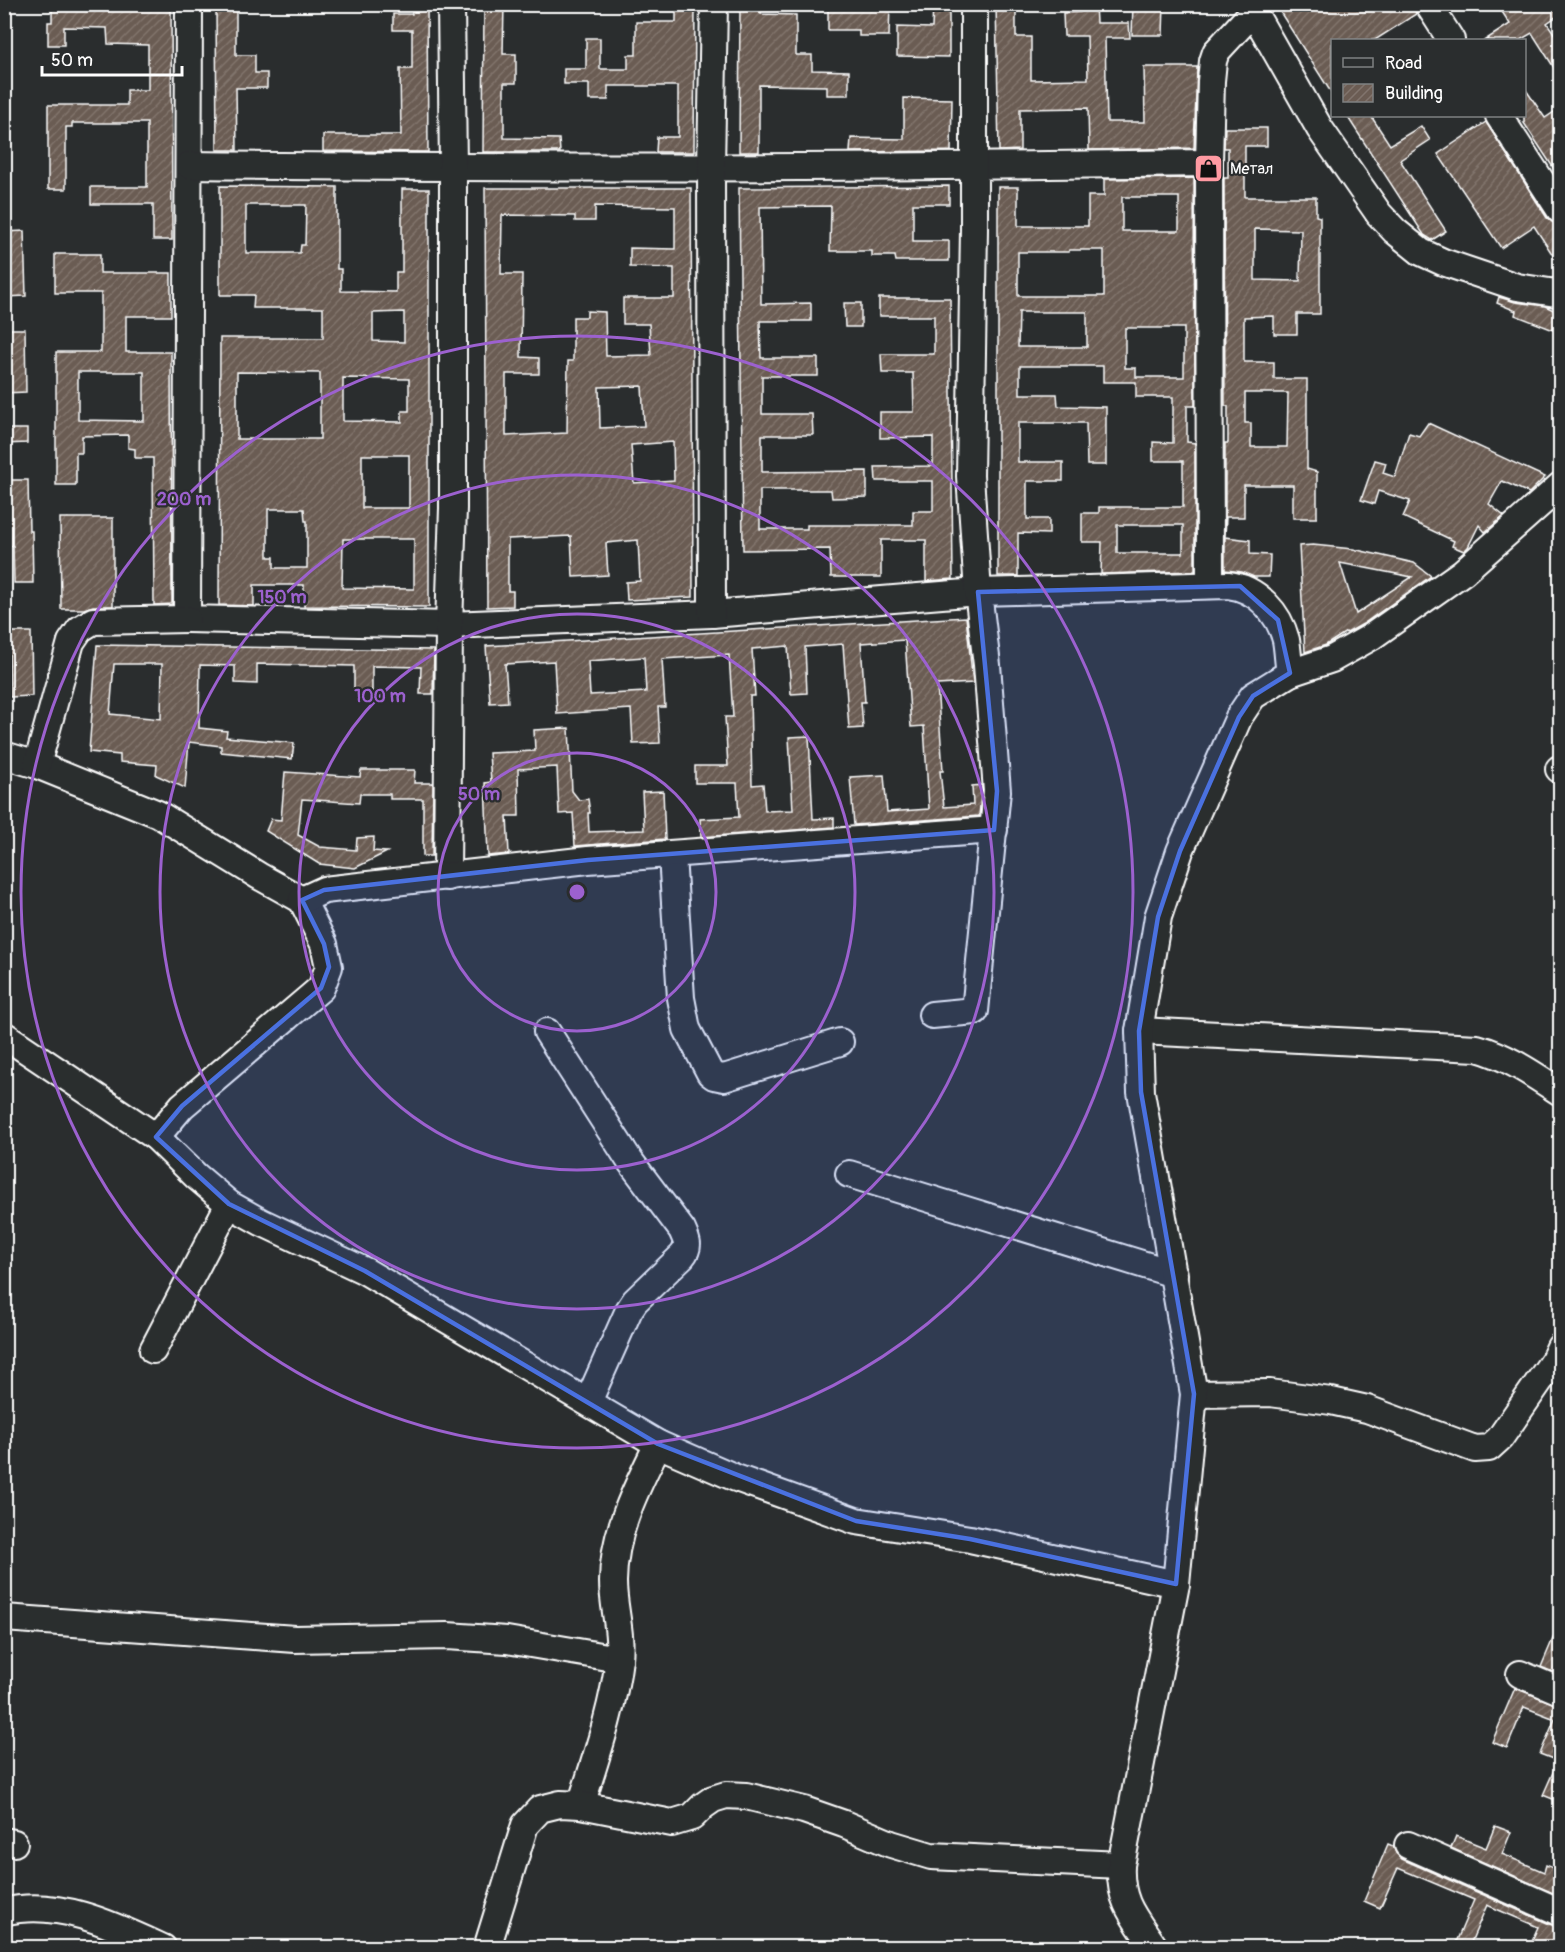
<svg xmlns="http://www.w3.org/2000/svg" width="1565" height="1952" font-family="Pangolin,sans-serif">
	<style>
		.building { fill: url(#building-hatch); stroke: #fff; stroke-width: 1.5; fill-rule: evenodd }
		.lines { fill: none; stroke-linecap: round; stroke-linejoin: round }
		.minor-casing { stroke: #fff; stroke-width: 30 }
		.minor { stroke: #2a2d2e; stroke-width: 26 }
		.marked { fill: #4a71e0; fill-opacity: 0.2; stroke: #4a71e0; stroke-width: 4.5; stroke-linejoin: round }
		.ring { fill: none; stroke: #9c61cf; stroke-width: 3 }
		.labels { text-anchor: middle; stroke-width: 4.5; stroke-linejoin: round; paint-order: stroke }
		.poi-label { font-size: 16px; fill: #fff; stroke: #2a2d2e; text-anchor: start }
		.centre { fill: #9c61cf; stroke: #2a2d2e; stroke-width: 3 }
		.ring-label { font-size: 18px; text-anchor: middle; font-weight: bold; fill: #9c61cf; stroke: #2a2d2e; stroke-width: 4.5; stroke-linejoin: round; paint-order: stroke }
	</style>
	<defs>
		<pattern id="building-hatch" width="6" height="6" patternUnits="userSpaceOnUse" patternTransform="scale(1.5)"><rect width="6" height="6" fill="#6b5c53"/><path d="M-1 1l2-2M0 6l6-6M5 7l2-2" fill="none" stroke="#81746d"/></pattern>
	</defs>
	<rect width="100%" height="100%" fill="#2a2d2e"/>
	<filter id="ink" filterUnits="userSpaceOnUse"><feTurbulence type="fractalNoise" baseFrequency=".0167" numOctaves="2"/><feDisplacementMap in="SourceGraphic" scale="12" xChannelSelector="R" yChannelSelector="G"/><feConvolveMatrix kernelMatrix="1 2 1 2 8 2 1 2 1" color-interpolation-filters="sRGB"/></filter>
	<g filter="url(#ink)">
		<g class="building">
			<path d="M52,4H171L172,240H153V204H91V187H147V123H72V127H66V189H48V105H127V90H148V45L108,44L107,28L64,27V45H48V22H52Z"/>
			<path d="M216,4H236V55H255V73H267V88H236L237,150H217Z"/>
			<path d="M412,4H427L428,152L323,151V135H401L400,69H412V30H393V14H412Z"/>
			<path d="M484,4H504L503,54H516V83H504V138L559,139L560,152H483Z"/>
			<path d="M676,4H695L694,152H656L657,137H678V86H608V100H589V84H564V69H586V38H600V69H628V55H636V22H676Z"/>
			<path d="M740,4H761V14L796,15V55H812V70L849,71V95H827V86L759,85V152H739Z"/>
			<path d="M828,4H890L889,36H859V30H828Z"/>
			<path d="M933,4H949V57L897,56V27L932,28Z"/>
			<path d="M996,4H1016V37H1031V80L1088,79L1087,36H1064L1063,13L1080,12V4H1095L1096,23H1129L1130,38H1105L1107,122H1145L1144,67H1197L1194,148L1089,150L1088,108L1020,109V150L999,151Z"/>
			<path d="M1133,4H1164L1163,35H1132Z"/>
			<path d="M1275,4H1413L1416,14L1375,40H1332V94Z"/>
			<path d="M1497,4H1560V14L1547,23L1560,42V77L1532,33L1520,40H1485L1510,24Z"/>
			<path d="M1524,87L1545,118L1560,108V178L1524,123Z"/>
			<path d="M904,98L952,99L951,151L850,152L851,138L904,139Z"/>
			<path d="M1347,116H1371L1390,145L1421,126L1430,140L1400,160L1446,231L1432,240L1424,235Z"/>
			<path d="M1486,122L1547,218L1556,224L1560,230V266L1534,226L1501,248L1438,154Z"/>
			<path d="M1225,128H1267V146H1245V197H1316V216L1320,217V314H1297V334H1274V316L1244,317V362H1274V379H1307V469L1317,472V518H1293V485H1244V517H1226L1225,537L1250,540V554L1270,555L1269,577H1254L1242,572L1225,570V443H1228V406H1225L1224,178H1228V148H1224ZM1255,229L1301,230L1300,281L1255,280ZM1245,393H1288L1287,447H1251V423H1245Z"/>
			<path d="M1194,178L1195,406H1187V442L1195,443V571L1101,574L1102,542H1082V513H1099V507H1183V461H1153V442L1173,443V397H1136V382H1103V366H1020V394H1057L1058,406L1106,407V465H1087L1086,423H1018V462H1063V481H1027V519H1049V534L1018,533V576H998V187H1018V226H1088V196H1104V179ZM1122,197H1179V231H1122ZM1069,250H1104V296H1018V252H1069ZM1019,312H1087V347H1018ZM1125,328H1184V377H1136V368H1125ZM1117,525H1183V553H1117Z"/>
			<path d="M220,186L337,187V269H341V291L396,292V272H402V189H429V607L304,606V585H254V606L219,605L220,338H323V308H253L254,295H220ZM246,205H306L305,245H301L300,253H246ZM404,312V342L373,341V313ZM237,372L320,373V439H237ZM343,378L409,379V411H402V422L343,421ZM362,455H409V508H362ZM268,509H304L305,521H307V568H274V557H268ZM343,539H414V589L342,588Z"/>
			<path d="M949,186V204H913V241H949V261H896L895,256H872V251H830L831,206L760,207L761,304L811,303V321H760L761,358H818V376H762V414H812L813,435H762V472L867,471V497L832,498L831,490H760V529H807V525H913V511H933V481H876L875,467L933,466V437L880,438V412H914L913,373H882L881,354H934V316H879V298H950L953,579L926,581V540H881V577H831L830,549L743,550L739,188Z"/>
			<path d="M485,188H691L693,597L627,600L626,582L640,581L638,540L606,543L608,575L573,577L571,536L508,539V591H513V606L487,607ZM595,206L675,207V249L630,248V267L674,268V298H623V324H649L651,355L606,356L605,312L587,311V317H573V361H568L567,433L506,436V374H539V358L521,357L522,274H501L502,215L575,216V221H595ZM642,386L644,426L600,428L599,387ZM673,442L674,480L634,483L631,445Z"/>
			<path d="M24,231L26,296L4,297L5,232Z"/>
			<path d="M55,254H100V273H171V316H126V352H171L172,604L154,605L153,458H135V449L128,448V435L82,436V453H76V485H56V352H101V293H55ZM78,372H144V421L78,420Z"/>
			<path d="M1499,297L1515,302L1545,306L1560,313V319L1556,331L1515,315L1516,311L1497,303Z"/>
			<path d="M844,303H861V327H845Z"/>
			<path d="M4,329H25L26,392L4,393V376L9,375V344H4Z"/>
			<path d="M1428,423L1545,477L1529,493L1502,481L1489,504L1504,516L1485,532L1479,525L1468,547L1464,551L1452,546L1454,541L1403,517L1410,501L1378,491L1374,504L1361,500L1375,460L1386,463L1383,473L1395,477L1409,433L1419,436Z"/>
			<path d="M4,429H27V443L4,444Z"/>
			<path d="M4,480H28L29,531H32L33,583H14L13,546H4Z"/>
			<path d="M60,518H113V606H93L84,609H61Z"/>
			<path d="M1313,545L1353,549L1414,563L1431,576L1363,624L1347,633L1346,632L1326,645L1305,652L1299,546ZM1340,563L1412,577L1356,614Z"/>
			<path d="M966,617L973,683L937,685L943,771H940L944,807L973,805L972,786L982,785L979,816L854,825L850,777L884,775L887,812L929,809L924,726L911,727L905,640L861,643L865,702H861L863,728L849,729L843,644L805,647L807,693L791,694L788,646L752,649L755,696H750L752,785L763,784L765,811L793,810L789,737L809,736L813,819L834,818V827L701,837L700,819L739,817L737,783H695V766H728L725,717H733L729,655L662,659L665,707H658L660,743L633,744L631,709L557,714L554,661L505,664L508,702L490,703L486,646ZM644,657L646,692L590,695L588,661Z"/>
			<path d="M4,632H31L32,696L10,697L9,650H4Z"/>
			<path d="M97,645L434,650L433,694H420L421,667L372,666V692L354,691V666L257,664V684L235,683V666L200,665L199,728L227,731L226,737L294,743L292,759L221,752V746L189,742L185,788L156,775L157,765L120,762V755L89,752ZM114,664H162L161,719L110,714Z"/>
			<path d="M569,728L572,791L579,800L588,799L590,813H588L589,832L644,830L642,792L663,791L665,839L575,846L573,813L559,814L557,767L518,769L519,816H507L509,854L488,856L485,783L491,782L489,753L535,751L534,730Z"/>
			<path d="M361,770H415L414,783H433L432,856H423V799H390V794H360L359,803L302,799L298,835L320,847L356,850L357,838L374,837L373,851L387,852L355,868L319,864L266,831L271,819L281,820L285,772L360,777Z"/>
			<path d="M1560,1622V1675L1541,1667Z"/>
			<path d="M1515,1688L1560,1706V1802L1543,1795L1558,1761L1540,1754L1555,1719L1524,1707L1507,1748L1492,1742Z"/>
			<path d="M1495,1826L1511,1832L1502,1854L1544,1872L1546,1865L1560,1871V1896L1451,1848L1456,1836L1486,1848Z"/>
			<path d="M1388,1844L1393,1846L1396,1853L1402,1859L1554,1926L1560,1927V1938L1551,1947H1529L1538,1927L1487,1905L1469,1947H1454L1474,1900L1398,1868L1380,1908L1364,1901Z"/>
		</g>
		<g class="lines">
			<defs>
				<g id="minor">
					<path d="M189,4L187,619L449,625L712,614L978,592L1228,585C1257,588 1279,613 1286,640C1288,651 1288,662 1290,673"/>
					<path d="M1249,4L1320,129L1379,214L1395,231L1421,252L1443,262L1517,287L1556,293L1560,290"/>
					<path d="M1428,4L1451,40"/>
					<path d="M1499,116L1560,210"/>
					<path d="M189,165C529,169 869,168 1209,163"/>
					<path d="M1210,584L1209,163L1211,81L1213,61L1216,52L1253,12"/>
					<path d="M712,614L711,167L714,4"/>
					<path d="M4,755L37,765L158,814L259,876L302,900L324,944L329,967L321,988L182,1106L156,1137"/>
					<path d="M37,765L71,642L80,629L93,621L187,619"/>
					<path d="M1559,769H1560"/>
					<path d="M672,855L681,998L687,1029L710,1073L714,1076L724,1078L840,1042"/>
					<path d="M447,877L449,625L453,508V168L451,4"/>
					<path d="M302,900L324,890L588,860L994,830"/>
					<path d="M932,1015L975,1011L997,791L987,665L978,592L970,476L974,229V4"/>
					<path d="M1139,1031L1477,1048C1507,1056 1534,1075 1560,1092"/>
					<path d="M547,1032L630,1161L682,1230C687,1241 690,1247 682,1256L635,1301L629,1310L588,1402"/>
					<path d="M4,1035L156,1137L196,1176L229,1204L261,1222L365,1271L658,1444L736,1478L856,1521L970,1539L1176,1584"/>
					<path d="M849,1174L1174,1274"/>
					<path d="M153,1350L229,1204"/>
					<path d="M1194,1394L1270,1393L1331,1401L1367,1409L1475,1449L1489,1448L1500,1438L1554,1360L1560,1347"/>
					<path d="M4,1618L295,1639L447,1636L507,1640L619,1659"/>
					<path d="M1520,1674L1560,1691"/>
					<path d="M581,1805C596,1757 613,1709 619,1659C622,1633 613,1607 613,1582C613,1532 637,1487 658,1444"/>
					<path d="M4,1841L14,1843"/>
					<path d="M1408,1845L1560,1912"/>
					<path d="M4,1912C58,1898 115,1926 163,1948"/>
					<path d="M487,1948L525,1825L540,1809L560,1804L581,1805L672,1823L692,1817L703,1806L713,1799L726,1795L746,1796L804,1810L844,1824L891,1844L931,1856L1121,1865"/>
					<path d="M1155,1948C1135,1918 1119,1903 1121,1865L1176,1584L1194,1394L1141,1092L1139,1031L1158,917L1180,851L1239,717L1253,696L1290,673L1332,659L1371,637L1463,572L1560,486"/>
				</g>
			</defs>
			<use href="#minor" class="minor-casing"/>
			<use href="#minor" class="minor"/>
		</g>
	</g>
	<path class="marked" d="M1240,586L1278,620L1290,673L1253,696L1239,717L1180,851L1158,917L1139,1031L1141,1092L1194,1394L1176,1584L970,1539L856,1521L658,1444L365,1271L229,1204L156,1137L182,1106L321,988L329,967L324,944L302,900L324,890L588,860L994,830L997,791L978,592Z"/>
	<g class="ring">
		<circle cx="577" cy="892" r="139"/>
		<circle cx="577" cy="892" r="278"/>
		<circle cx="577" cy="892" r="417"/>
		<circle cx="577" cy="892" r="556"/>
	</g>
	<defs>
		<symbol id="shop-square" viewBox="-11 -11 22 22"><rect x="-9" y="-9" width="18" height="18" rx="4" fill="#ff9aa2" stroke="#2a2d2e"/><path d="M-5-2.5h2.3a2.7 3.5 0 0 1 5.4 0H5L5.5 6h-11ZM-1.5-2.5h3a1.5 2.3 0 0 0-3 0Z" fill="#111"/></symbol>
	</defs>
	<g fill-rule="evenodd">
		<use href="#shop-square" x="1192" y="152" width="33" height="33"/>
	</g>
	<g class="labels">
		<g class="poi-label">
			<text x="1230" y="174">Метал</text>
		</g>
	</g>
	<circle cx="577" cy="892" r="9" class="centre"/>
	<g class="ring-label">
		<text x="184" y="505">200 m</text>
		<text x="282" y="603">150 m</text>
		<text x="380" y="702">100 m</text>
		<text x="479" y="800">50 m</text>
	</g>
	<rect width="1565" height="1952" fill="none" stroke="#2a2d2e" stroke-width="24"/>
	<rect x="12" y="12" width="1541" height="1928" fill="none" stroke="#fff" stroke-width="2" filter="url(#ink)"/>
	<rect x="1331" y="39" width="195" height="78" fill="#2a2d2e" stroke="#7f8182" stroke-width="1.5"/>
	<rect x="1343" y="58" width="30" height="9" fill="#2a2d2e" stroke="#7f8182" stroke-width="1.5"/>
	<text x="1385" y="69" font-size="18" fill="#ffffff">Road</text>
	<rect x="1343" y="84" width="30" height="18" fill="url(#building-hatch)" stroke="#7f8182" stroke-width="1.5"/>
	<text x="1385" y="99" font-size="18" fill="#ffffff">Building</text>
	<path d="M42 66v9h140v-9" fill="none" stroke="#ffffff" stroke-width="3"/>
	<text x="51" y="66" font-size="18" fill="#ffffff" stroke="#2a2d2e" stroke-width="4.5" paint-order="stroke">50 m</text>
</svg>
